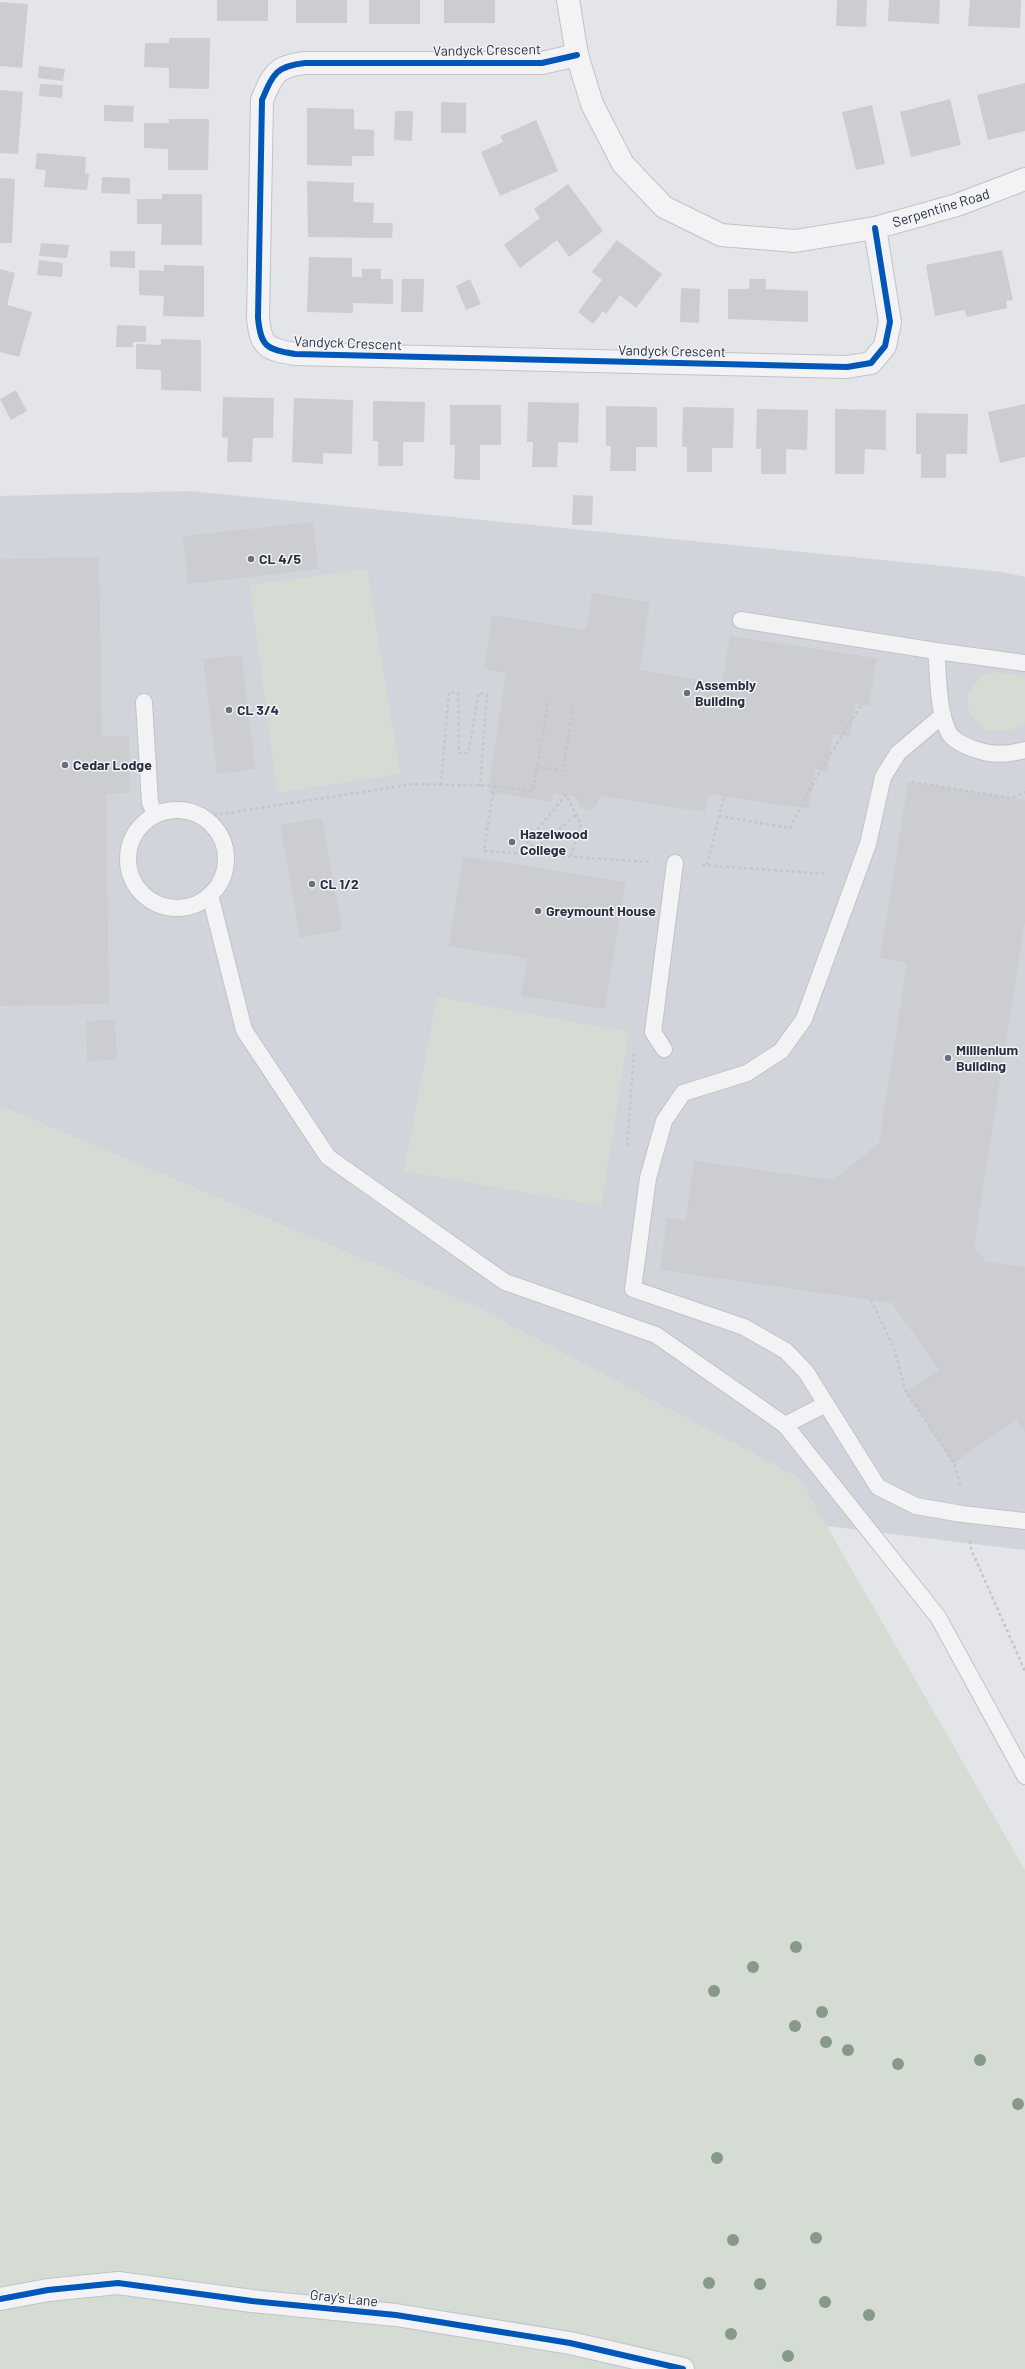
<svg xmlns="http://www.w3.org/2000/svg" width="1025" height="2369" font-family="Barlow,sans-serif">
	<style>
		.built { fill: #d2d4db }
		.green { fill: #d4dcd4 }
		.building { fill: #cccdd0 }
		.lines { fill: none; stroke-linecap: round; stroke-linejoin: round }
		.service-casing { stroke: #c2c3c6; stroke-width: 18 }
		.minor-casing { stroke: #c2c3c6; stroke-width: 24 }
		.tertiary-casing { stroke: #c2c3c6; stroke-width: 24 }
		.path { stroke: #c5c6ca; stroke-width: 2.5; stroke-dasharray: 3 3; stroke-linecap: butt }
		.service { stroke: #f3f3f5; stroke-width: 16 }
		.minor { stroke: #f3f3f5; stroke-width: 22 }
		.tertiary { stroke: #f3f3f5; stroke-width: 22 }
		.cycleway-casing { stroke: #f2f3f7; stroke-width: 8 }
		.cycleway { stroke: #0057b8; stroke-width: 6 }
		.tree { fill: #879a87 }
		.poi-dot { fill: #6b6f7c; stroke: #f2f3f7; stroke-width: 1.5 }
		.labels { text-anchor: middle; stroke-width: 3; stroke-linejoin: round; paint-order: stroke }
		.street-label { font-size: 14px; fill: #2a3042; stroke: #f2f3f7 }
		.poi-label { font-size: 14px; font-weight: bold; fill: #2a3042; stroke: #f2f3f7; text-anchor: start }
	</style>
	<rect width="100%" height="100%" fill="#e4e5e8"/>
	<path class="built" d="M191,491L1003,572L1025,577V1550L826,1526L799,1478L476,1307L0,1106V496Z"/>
	<g class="green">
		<path d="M367,569L400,774L277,793L250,585Z"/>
		<path d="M999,672L1025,677V723C1006,735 979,735 970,712C967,707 968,699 968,693L982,675Z"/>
		<path d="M437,997L629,1032L601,1206L404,1171Z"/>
		<path d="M0,1106L476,1307L799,1478L1025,1870V2369H0Z"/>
	</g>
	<g class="building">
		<rect x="217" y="0" width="51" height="21"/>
		<rect x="296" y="0" width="51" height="23"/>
		<rect x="369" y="0" width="51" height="24"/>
		<rect x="444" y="0" width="51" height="23"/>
		<path d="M837,0H867L866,27L836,26Z"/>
		<path d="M889,0H940L939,24L888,21Z"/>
		<path d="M970,0H1021L1020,28L968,26Z"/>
		<path d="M0,2L28,4L22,68L0,66Z"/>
		<path d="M169,38H210L209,89L169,88V68L144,67L145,43H169Z"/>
		<path d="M39,66L65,69L63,81L38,78Z"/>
		<path d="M1025,83V131L988,140L977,95Z"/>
		<path d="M40,84L63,85L62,98L39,96Z"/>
		<path d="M0,90L23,92L18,154L0,153Z"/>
		<path d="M950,99L961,145L911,157L900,112Z"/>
		<path d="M441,102L466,103V133H441Z"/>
		<path d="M104,105L134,106L133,122L104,121Z"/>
		<path d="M872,105L885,164L856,170L842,112Z"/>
		<path d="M307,108L354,109V129L374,130V156H352V166L307,165Z"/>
		<path d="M395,111H413L412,141L394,140Z"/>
		<path d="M169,119H209L208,170H168V149L144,148V123H169Z"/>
		<path d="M536,120L558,171L500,196L481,152L503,142L500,136Z"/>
		<path d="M37,153L86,157L85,173L89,174L87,190L44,187L46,170L35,169Z"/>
		<path d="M102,177L130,178V194L101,193Z"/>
		<path d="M0,178L15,179L12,243H0Z"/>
		<path d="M307,181L354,183L353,202L374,203L373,223H393L392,238L308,237Z"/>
		<path d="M568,184L603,231L569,257L557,240L520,268L504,245L540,218L534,209Z"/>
		<path d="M162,194H202V245H161L162,224H137V199H162Z"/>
		<path d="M617,240L662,274L636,308L620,295L606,314L603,311L593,324L578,312L602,280L592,272Z"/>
		<path d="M41,243L69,245L67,258L39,256Z"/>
		<path d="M1002,250L1013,300L1006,301L1007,308L967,317L964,310L935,316L926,265Z"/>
		<path d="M110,251H135V268L110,267Z"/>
		<path d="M309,257L352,258V277H362V269H381V279H393V304L353,303V313L307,312Z"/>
		<path d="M39,260L63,263L62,277L37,275Z"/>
		<path d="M164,265L204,266V317L163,316L164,296L139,295V270L164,271Z"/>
		<path d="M0,269L15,273L7,305L32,312L19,357L0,352Z"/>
		<path d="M402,279H424L423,312H401Z"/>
		<path d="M470,279L481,304L466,310L456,286Z"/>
		<path d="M750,279H766V289L808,291V322L728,319V289H749Z"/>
		<path d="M681,288L700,289L699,323L680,322Z"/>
		<path d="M117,325L146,326V342H133V347H116Z"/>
		<path d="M161,339L201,340V391L161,390V370L136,369V344L161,345Z"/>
		<path d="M16,390L27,411L11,420L0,399Z"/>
		<path d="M223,397L274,398L273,438H253L252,462H227L228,438L222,437Z"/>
		<path d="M294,398L353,400L352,454L323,453V464L292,462Z"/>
		<path d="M373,401L425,402L424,442H403V466H378V441H373Z"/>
		<path d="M528,402L579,403L578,443L558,442L557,467H532L533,442H527Z"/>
		<path d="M1025,404V457L1000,463L988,412Z"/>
		<path d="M450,405H501V445H480V480L454,479L455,445H450Z"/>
		<path d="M606,406L657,407V447H636V471H610L611,446H606Z"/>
		<path d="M683,407L734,408L733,448H712V472H687V447H682Z"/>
		<path d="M757,409L808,410L807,450L786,449V474H761V449H756Z"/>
		<path d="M835,409L886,410V450L865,449L864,474H835Z"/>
		<path d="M916,413L968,414L967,454H946V478H921V454H916Z"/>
		<path d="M573,495L593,496L592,525H572Z"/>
		<path d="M313,522L318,569L188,584L183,536Z"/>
		<path d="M99,557L102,736H129L130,793L106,794L109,1004L0,1006V559Z"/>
		<path d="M592,593L650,602L640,670L722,683L730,636L877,658L869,706L855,704L850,737L833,734L827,772L815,770L809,809L708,794L705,812L600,796L595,808L588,811L580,807L576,797L553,793L552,802L488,792L506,673L484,669L492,615L586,630Z"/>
		<path d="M242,655L255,769L217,774L203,659Z"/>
		<path d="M908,782L1025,800V921L974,1246L986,1262L1025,1267V1433L1016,1420L954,1463L906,1392L939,1370L892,1303L660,1270L667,1218L686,1220L694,1161L833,1180L879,1143L907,963L880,958Z"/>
		<path d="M322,818L342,930L300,938L280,825Z"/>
		<path d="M463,856L626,882L605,1009L521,996L527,958L449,946Z"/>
		<path d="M115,1020L117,1060L87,1061L86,1021Z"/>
	</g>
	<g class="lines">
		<defs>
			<g id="service">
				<path d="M741,620L936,651L1025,663"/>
				<path d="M936,651C939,677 937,710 949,733C954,742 968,747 977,750C994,756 1009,754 1025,750"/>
				<path d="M144,702L150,802L155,815"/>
				<path d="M943,715L898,753L883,777L868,844L804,1019L781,1051L747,1073L683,1093L664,1121L648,1178L633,1289L744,1327L786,1351L806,1372L878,1487L916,1506L962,1514L1025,1521"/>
				<circle cx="177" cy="859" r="49"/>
				<path d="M210,895L244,1030L328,1157L505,1282L656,1335L785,1425L938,1617L1025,1776"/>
				<path d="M664,1049L653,1032L675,863"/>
				<path d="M785,1425L826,1404"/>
			</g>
			<g id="minor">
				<path d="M568,0L577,55L592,104L623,164L664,207L721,235L795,241L875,228L957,205L1025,179"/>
				<path d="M577,55L542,63H305C276,66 273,74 262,100L258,318C261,347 266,349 295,354L847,367L871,363L885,346L890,322L875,228"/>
			</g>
			<path id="tertiary" d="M0,2299L48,2290L118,2283L252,2301L396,2315L570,2343L683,2369"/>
		</defs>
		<use href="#service" class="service-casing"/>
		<use href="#minor" class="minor-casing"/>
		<use href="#tertiary" class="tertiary-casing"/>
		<g class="path">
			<path d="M537,767L563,771L573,707"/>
			<path d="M912,782L1011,798L1025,792"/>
			<path d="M441,785L449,692L458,693L459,753H468L479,693L487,695L480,786"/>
			<path d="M494,786L484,851L649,862"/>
			<path d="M719,816L790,828L820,771L861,705"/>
			<path d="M202,817L413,784L494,786L533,791L548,702"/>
			<path d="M571,856L581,824L566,795L527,842L537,848L576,815"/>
			<path d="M702,865L828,874"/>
			<path d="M707,865L724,796"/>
			<path d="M627,1146L634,1053"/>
			<path d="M871,1300L894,1348L906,1392L954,1463L961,1487"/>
			<path d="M970,1541L971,1549L1025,1671"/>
		</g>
		<use href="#service" class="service"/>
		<use href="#minor" class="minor"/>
		<use href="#tertiary" class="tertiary"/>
		<defs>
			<g id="cycleway">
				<path d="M577,55L542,63H305C276,66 273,74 262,100L258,318C261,347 266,349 295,354L847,367L871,363L885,346L890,322L875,228"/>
				<path d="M0,2299L48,2290L118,2283L252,2301L396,2315L570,2343L683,2369"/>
			</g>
		</defs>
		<use href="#cycleway" class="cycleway-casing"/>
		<use href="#cycleway" class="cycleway"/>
	</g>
	<g class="tree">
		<circle cx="796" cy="1947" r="6"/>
		<circle cx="753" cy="1967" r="6"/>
		<circle cx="714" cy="1991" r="6"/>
		<circle cx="822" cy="2012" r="6"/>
		<circle cx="795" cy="2026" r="6"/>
		<circle cx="826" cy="2042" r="6"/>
		<circle cx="848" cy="2050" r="6"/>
		<circle cx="980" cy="2060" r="6"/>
		<circle cx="898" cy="2064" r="6"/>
		<circle cx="1018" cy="2104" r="6"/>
		<circle cx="717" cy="2158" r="6"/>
		<circle cx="816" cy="2238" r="6"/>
		<circle cx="733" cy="2240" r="6"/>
		<circle cx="709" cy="2283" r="6"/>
		<circle cx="760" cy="2284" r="6"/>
		<circle cx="825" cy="2302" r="6"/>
		<circle cx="869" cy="2315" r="6"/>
		<circle cx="731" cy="2334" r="6"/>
		<circle cx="788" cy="2356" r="6"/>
	</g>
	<g class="poi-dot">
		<circle cx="251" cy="559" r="4"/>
		<circle cx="687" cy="693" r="4"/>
		<circle cx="229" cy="710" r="4"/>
		<circle cx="65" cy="765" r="4"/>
		<circle cx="512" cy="842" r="4"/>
		<circle cx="312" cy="884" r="4"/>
		<circle cx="538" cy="911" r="4"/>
		<circle cx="948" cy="1058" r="4"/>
	</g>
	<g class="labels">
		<g class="street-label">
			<text transform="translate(487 50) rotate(-1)" y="5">Vandyck Crescent</text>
			<text transform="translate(941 208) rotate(-17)" y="5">Serpentine Road</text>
			<text transform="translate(348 343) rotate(2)" y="5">Vandyck Crescent</text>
			<text transform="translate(672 351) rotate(1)" y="5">Vandyck Crescent</text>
			<text transform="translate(344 2298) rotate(6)" y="5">Gray's Lane</text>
		</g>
		<g class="poi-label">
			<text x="259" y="564">CL 4/5</text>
			<text x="695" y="690">Assembly<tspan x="695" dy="16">Building</tspan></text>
			<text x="237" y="715">CL 3/4</text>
			<text x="73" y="770">Cedar Lodge</text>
			<text x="520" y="839">Hazelwood<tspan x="520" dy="16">College</tspan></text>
			<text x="320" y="889">CL 1/2</text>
			<text x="546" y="916">Greymount House</text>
			<text x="956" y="1055">Millienium<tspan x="956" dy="16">Building</tspan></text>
		</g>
	</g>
</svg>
